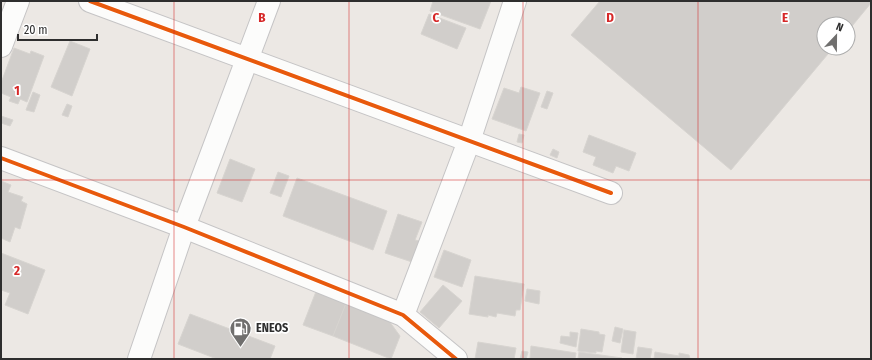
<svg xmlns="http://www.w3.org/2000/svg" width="872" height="360" font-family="'Fira Sans Condensed',sans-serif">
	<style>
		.building { fill: #d1cecb; stroke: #d7d4d0 }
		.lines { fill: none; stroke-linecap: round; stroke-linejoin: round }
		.minor-casing { stroke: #c5c4c5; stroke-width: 24 }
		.minor { stroke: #fcfcfb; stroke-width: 22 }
		.cycleway-casing { stroke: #fff; stroke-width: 6 }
		.cycleway { stroke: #e8590c; stroke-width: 4 }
		.grid { fill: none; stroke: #d62828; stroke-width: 1; stroke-opacity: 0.55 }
		.labels { text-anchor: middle; stroke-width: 3.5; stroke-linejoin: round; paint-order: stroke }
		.poi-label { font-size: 12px; font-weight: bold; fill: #2e2e2e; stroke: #fff; text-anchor: start }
		.grid-label { font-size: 13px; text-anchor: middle; font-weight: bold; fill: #d62828; stroke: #fff; stroke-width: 3.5; stroke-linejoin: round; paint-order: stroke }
	</style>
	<rect width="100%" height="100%" fill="#ece8e4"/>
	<g class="building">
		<path d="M433,1H491L480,29L430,11Z"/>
		<path d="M600,1H871V3L848,31V24H824V48H833L731,170L571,35Z"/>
		<path d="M429,14L466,28L457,49L421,34Z"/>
		<path d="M70,41L90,49L72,96L51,87Z"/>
		<path d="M14,48L30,54L31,51L44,56L27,102L20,99L18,104L9,101L11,97L1,93V83Z"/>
		<path d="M521,87L540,93L526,131L492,119L504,88L519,93Z"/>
		<path d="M547,91L553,93L547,109L541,107Z"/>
		<path d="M33,92L40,95L34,112L26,110Z"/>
		<path d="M67,104L72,106L68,117L62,115Z"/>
		<path d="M1,116L13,120L10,126L1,123Z"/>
		<path d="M519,134L524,135L522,143L517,142Z"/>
		<path d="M589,135L636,153L629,171L616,166L613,173L593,165L596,157L583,152Z"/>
		<path d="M553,149L559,152L557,158L550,155Z"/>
		<path d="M230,159L255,169L242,202L217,193Z"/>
		<path d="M278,172L289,176L281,197L270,193Z"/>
		<path d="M297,178L387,211L373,250L283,216Z"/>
		<path d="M1,181L11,185L8,192L23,197L21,201L27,204L20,229L15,227L10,242L1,238Z"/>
		<path d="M398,214L422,222L415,240L419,241L412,262L385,253Z"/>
		<path d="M444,250L471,260L462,287L434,277Z"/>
		<path d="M1,253L45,270L28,314L5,305L10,293L1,290Z"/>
		<path d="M475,276L524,284L520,310H516L515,316L497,313L496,317L488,315V317L469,314Z"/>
		<path d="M443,285L462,301L439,328L420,312Z"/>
		<path d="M317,289L347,301L333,336L303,325Z"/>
		<path d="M527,289L540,291L539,304L525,301Z"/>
		<path d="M347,301L384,314L400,336L391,359L333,336Z"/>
		<path d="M190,314L275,346L270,359H217L178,344Z"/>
		<path d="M615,327L623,329L620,343L612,341Z"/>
		<path d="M581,329L599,332V334L605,335L602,352L596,351V353L578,351Z"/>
		<path d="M624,330L636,332L633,354L621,352Z"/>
		<path d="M570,332L578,333L576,347L560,343L561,336L570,337Z"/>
		<path d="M478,342L516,348L514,359H475Z"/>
		<path d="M531,346L576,353L575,359H530Z"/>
		<path d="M638,347L652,349L650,359H636Z"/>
		<path d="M522,351L528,352L526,359H520Z"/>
		<path d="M579,352L622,358V359H578Z"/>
		<path d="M655,352L679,356V353L689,355L690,359H654Z"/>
	</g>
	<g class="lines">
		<defs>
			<g id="minor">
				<path d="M90,1L611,193"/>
				<path d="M1,46L18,1"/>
				<path d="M1,158L184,227L403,315L456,359"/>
				<path d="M403,315L469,141L515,1"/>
				<path d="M139,359L184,227L269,1"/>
			</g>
		</defs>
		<use href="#minor" class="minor-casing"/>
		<use href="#minor" class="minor"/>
		<defs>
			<g id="cycleway">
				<path d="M90,1L611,193"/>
				<path d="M1,158L184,227L403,315L456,359"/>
			</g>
		</defs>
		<use href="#cycleway" class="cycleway-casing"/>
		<use href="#cycleway" class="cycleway"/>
	</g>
	<path class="grid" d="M174,1V359M349,1V359M523,1V359M698,1V359M1,180H871"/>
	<defs>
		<symbol id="fuel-pin" viewBox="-11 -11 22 30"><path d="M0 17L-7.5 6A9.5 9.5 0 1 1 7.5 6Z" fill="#706f6e" stroke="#fff"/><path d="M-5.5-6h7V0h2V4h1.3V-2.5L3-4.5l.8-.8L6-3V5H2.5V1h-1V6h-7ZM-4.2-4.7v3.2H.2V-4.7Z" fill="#fff"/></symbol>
	</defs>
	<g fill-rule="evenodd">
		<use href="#fuel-pin" x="228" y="316" width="25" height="34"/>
	</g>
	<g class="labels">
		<g class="poi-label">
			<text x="256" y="332">ENEOS</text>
		</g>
	</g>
	<g class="grid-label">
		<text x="262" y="22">B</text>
		<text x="436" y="22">C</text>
		<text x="610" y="22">D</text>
		<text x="785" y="22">E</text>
		<text x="17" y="95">1</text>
		<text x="17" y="275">2</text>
	</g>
	<rect width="872" height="360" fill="none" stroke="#2e2e2e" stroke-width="4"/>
	<g transform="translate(836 36) rotate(22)"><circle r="19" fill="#ffffff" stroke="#ababab"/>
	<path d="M0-3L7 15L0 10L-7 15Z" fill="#706f6e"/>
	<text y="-6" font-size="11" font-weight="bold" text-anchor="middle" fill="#2e2e2e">N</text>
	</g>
	<path d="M18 34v6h79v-6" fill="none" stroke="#2e2e2e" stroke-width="2"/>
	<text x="24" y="34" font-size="12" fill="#2e2e2e" stroke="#ffffff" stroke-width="3" paint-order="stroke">20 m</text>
</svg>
